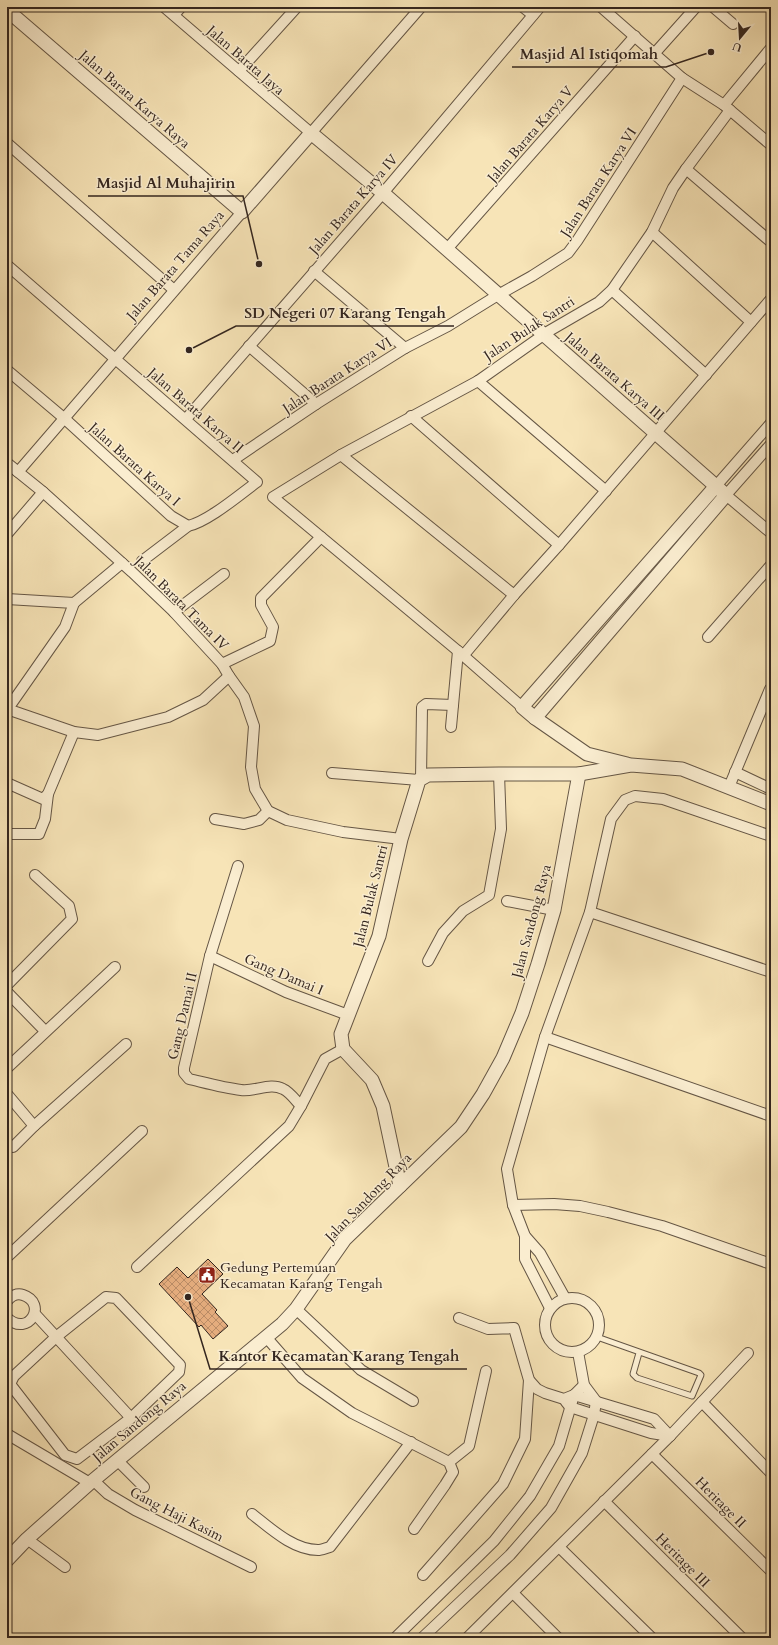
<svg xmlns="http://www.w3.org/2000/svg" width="778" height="1645" font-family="Cardo,serif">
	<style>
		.building { fill: url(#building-cross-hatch); stroke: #34261f }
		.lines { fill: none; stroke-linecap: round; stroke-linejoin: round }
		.service-casing { stroke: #655645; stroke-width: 7 }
		.minor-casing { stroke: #655645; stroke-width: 12 }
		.tertiary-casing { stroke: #655645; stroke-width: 15 }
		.service { stroke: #faedd0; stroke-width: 5 }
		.minor { stroke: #faedd0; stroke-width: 10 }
		.tertiary { stroke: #faedd0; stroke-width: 13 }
		.labels { text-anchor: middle; stroke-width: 3; stroke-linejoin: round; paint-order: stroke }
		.street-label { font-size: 14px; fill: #34261f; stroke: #faedd0 }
		.poi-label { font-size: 14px; fill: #34261f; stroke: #faedd0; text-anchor: start }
		.leader { fill: none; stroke: #34261f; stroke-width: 1.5 }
		.callout-dot { fill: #34261f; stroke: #faedd0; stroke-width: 1.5 }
		.callout-label { font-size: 15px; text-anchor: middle; font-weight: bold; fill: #34261f; stroke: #faedd0; stroke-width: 3; stroke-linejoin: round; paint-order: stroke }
	</style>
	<defs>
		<pattern id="building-cross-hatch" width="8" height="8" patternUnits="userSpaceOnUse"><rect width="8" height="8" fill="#e4ac7d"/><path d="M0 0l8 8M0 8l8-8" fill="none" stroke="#ba8c66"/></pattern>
	</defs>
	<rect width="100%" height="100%" fill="#f7e4b7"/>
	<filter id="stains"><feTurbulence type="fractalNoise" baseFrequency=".005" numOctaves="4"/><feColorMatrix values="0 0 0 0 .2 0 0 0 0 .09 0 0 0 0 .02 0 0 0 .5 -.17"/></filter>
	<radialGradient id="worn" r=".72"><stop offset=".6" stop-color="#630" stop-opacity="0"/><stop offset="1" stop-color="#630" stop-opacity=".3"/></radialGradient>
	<path class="building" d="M208,1259L223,1274L202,1294L217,1310L215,1312L228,1326L213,1339L201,1325L199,1327L159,1284L177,1267L188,1278Z"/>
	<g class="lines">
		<defs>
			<path id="service" d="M597,1337L699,1373L701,1375L692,1396L637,1378L633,1374L639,1353"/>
			<g id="minor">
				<path d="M164,7L311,133L421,7"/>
				<path d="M523,7L533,15"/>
				<path d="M601,7L682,78L724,105L771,145"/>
				<path d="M713,7L733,24"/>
				<path d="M174,15L181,7"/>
				<path d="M654,54L696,7"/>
				<path d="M239,71L297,7"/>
				<path d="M724,105L771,48"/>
				<path d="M7,143L174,290"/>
				<path d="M686,169L771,242"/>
				<path d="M652,232L751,322"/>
				<path d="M447,249L635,36"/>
				<path d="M7,265L257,482C239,495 209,521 188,526L142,561"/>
				<path d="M314,271L405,348"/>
				<path d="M612,290L706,375"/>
				<path d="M249,346L316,404"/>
				<path d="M7,370L65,419L171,516L188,526"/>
				<path d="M478,381L606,491"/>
				<path d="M411,416L559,545"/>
				<path d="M186,419L383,193L540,7"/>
				<path d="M771,444L726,495L771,533"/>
				<path d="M341,455L514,595"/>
				<path d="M233,460L316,404L405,348L448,326L498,295L532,276L568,253L577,241L682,78"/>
				<path d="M7,463L43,492L132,572L174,612L222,664L229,676L244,697L254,726L251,767L255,789L268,811L287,820L343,832L401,839"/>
				<path d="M18,472L242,212"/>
				<path d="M716,486L771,423"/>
				<path d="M7,534L43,492"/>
				<path d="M7,599L74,603L122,563"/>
				<path d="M174,612L224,574"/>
				<path d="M708,637L771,565"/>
				<path d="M463,656L514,595L559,545L771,299"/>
				<path d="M222,664L270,641L273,627L261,605V598L321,537"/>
				<path d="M522,707L458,651L273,497L341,455L478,381L549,331L599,302L612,290L652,232L673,188L686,169L730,110"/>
				<path d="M7,709L74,732L98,735L168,717L203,700L229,676"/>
				<path d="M7,710L65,627L74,603"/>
				<path d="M451,727L458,651"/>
				<path d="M735,772L771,789"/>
				<path d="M332,773L419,780"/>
				<path d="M421,779L422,707L426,704L453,705"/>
				<path d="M7,783L43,799L48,794L74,732"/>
				<path d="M729,787L770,689"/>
				<path d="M215,819L244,824L259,820L268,811"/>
				<path d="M7,834H39L45,819L48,794"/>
				<path d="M238,866L210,956L184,1068V1073L189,1079C206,1083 224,1088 241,1090C255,1092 270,1082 283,1089C290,1092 296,1101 301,1106"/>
				<path d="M507,901L554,910"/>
				<path d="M590,912L771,972"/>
				<path d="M210,956L286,992L348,1015"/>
				<path d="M428,961L443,933L463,911L489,895L501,829L499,774"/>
				<path d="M7,985L72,919L69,906L35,875"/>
				<path d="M7,992L45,1031"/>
				<path d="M545,1037L771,1116"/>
				<path d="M7,1068L115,967"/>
				<path d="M7,1094L34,1126"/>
				<path d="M13,1147L34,1126L126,1044"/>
				<path d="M513,1205L554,1204L580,1206L608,1212L662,1226L771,1264"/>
				<path d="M525,1236V1259L550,1308"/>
				<path d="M7,1257L142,1131"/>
				<path d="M137,1267L289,1126L301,1106L325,1059L343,1049"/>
				<path d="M106,1297L116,1298L180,1365L179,1372L131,1418L77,1459L65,1455L10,1384L14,1376L56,1337Z"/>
				<circle cx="572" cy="1325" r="27"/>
				<path d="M565,1298L540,1253L525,1236L513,1205L507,1169L545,1037L590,912L611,819L625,800L635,796L663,799L771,836"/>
				<path d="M7,1301C11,1296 17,1293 23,1295C48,1303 29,1338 7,1318"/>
				<path d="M296,1309L361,1370L413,1401"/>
				<path d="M35,1314L131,1418"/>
				<path d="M459,1318L488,1329L514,1328L529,1380L537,1389L545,1393L564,1399L574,1395L654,1419L670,1436"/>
				<path d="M266,1337L302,1378L352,1413L449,1462L453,1472L445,1485L414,1529"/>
				<path d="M566,1402L570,1407L651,1433L670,1436"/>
				<path d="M702,1402L771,1473"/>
				<path d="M7,1434L90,1483"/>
				<path d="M652,1454L771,1571"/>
				<path d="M117,1460L144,1487"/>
				<path d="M449,1462L469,1446L486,1371"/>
				<path d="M93,1480L108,1494L135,1510L251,1567"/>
				<path d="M604,1501L742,1638"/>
				<path d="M252,1514C270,1528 293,1550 318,1550C321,1550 326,1548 330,1547L411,1442"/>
				<path d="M27,1539L65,1567"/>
				<path d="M559,1547L652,1638"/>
				<path d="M423,1575L503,1484L525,1439L529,1380"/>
				<path d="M513,1593L558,1638"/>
				<path d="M395,1638L494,1541L530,1496L559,1446L574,1395L584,1385"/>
				<path d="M422,1638L510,1555L551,1508L582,1453L594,1415L596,1401L584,1385L578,1352"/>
				<path d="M467,1638L670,1436L748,1353"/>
			</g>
			<g id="tertiary">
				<path d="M7,10L242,212L311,133L383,193L726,495L535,718"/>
				<path d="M627,764L587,754L535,718L522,707L716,486"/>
				<path d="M400,1186L383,1106L372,1080L343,1049L341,1034L379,936L401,839L419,780L428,775L499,774H579L631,765L682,769L771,804"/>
				<path d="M7,1560L27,1539L90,1483L282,1324L296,1309L345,1239L461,1127L483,1094L503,1058L522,1013L538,964L554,910L579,774"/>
			</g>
		</defs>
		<use href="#service" class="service-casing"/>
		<use href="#minor" class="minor-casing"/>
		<use href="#tertiary" class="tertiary-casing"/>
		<use href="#service" class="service"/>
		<use href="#minor" class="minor"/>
		<use href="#tertiary" class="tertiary"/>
	</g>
	<defs>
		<symbol id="civic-square" viewBox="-11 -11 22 22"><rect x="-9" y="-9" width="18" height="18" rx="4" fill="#8f2418" stroke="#faedd0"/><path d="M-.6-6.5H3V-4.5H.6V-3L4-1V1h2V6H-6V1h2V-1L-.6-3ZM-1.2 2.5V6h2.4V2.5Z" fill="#fff"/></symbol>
	</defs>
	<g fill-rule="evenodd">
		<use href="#civic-square" x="197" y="1265" width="20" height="20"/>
	</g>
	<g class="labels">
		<g class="street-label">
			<text transform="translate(246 60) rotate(41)" y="5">Jalan Barata Jaya</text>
			<text transform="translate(135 99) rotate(41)" y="5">Jalan Barata Karya Raya</text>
			<text transform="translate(530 134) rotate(-49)" y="5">Jalan Barata Karya V</text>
			<text transform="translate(598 182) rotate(-57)" y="5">Jalan Barata Karya VI</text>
			<text transform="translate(353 204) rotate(-49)" y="5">Jalan Barata Karya IV</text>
			<text transform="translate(175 265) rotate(-49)" y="5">Jalan Barata Tama Raya</text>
			<text transform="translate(529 328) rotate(-33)" y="5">Jalan Bulak Santri</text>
			<text transform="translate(337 375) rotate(-33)" y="5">Jalan Barata Karya VI</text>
			<text transform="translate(615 376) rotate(41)" y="5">Jalan Barata Karya III</text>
			<text transform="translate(196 410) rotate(41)" y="5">Jalan Barata Karya II</text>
			<text transform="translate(135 464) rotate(42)" y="5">Jalan Barata Karya I</text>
			<text transform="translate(182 603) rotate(45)" y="5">Jalan Barata Tama IV</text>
			<text transform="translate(370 896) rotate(-76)" y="5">Jalan Bulak Santri</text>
			<text transform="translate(531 921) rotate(-75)" y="5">Jalan Sandong Raya</text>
			<text transform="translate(284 974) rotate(23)" y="5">Gang Damai I</text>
			<text transform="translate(182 1016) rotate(-77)" y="5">Gang Damai II</text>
			<text transform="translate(368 1197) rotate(-46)" y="5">Jalan Sandong Raya</text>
			<text transform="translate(139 1421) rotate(-40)" y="5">Jalan Sandong Raya</text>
			<text transform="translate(721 1502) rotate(45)" y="5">Heritage II</text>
			<text transform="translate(177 1514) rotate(27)" y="5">Gang Haji Kasim</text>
			<text transform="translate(683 1560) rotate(45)" y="5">Heritage III</text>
		</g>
		<g class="poi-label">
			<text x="220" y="1272">Gedung Pertemuan<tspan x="220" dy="16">Kecamatan Karang Tengah</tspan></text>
		</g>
	</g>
	<path class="leader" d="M711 52L666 67H512M259 264L243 196H88M189 350L236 326H454M188 1297L210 1369H467"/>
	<g class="callout-dot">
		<circle cx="711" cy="52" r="4"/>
		<circle cx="259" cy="264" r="4"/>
		<circle cx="189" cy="350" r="4"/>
		<circle cx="188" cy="1297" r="4"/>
	</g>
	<g class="callout-label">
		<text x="589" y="59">Masjid Al Istiqomah</text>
		<text x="166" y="188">Masjid Al Muhajirin</text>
		<text x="345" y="318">SD Negeri 07 Karang Tengah</text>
		<text x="339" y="1361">Kantor Kecamatan Karang Tengah</text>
	</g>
	<rect width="778" height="1645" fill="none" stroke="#f7e4b7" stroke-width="24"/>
	<rect x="8" y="8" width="762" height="1629" fill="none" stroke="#34261f" stroke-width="2"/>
	<rect x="12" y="12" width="754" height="1621" fill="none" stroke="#34261f"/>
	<g transform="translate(740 38) rotate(198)" stroke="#faedd0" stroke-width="3" paint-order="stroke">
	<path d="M0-3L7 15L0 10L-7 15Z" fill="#34261f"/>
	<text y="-6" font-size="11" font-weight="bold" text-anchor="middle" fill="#34261f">U</text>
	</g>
	<rect width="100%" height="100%" filter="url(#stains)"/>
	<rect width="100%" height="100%" fill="url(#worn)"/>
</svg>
